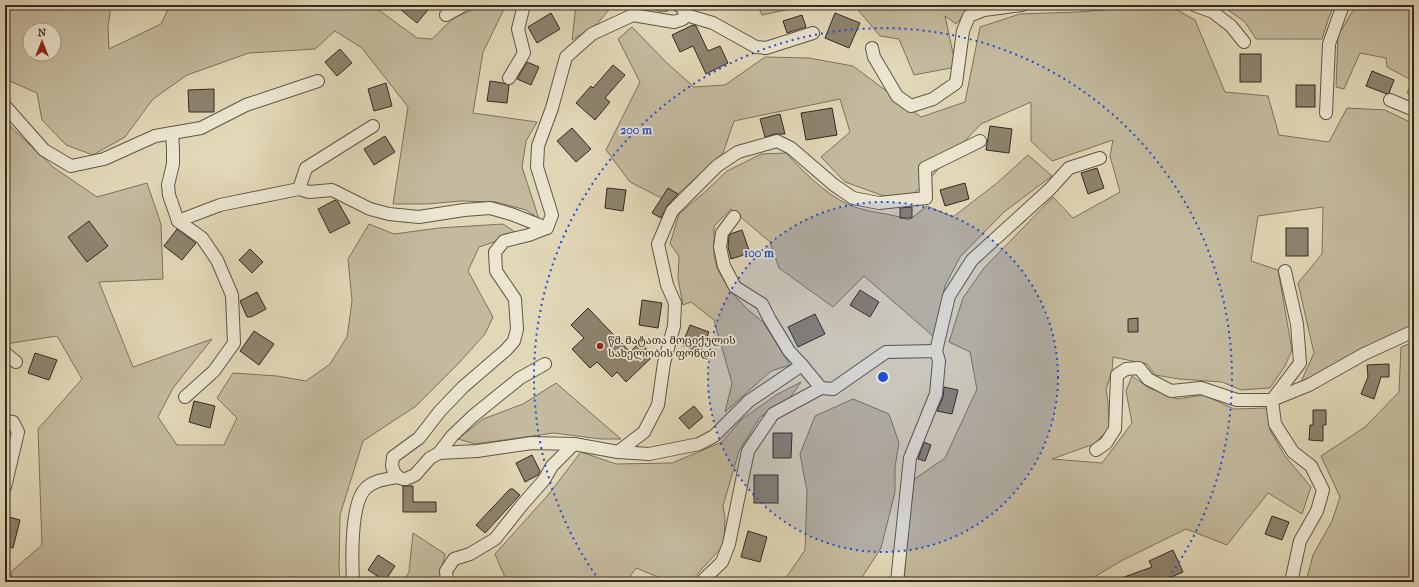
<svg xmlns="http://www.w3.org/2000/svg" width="1419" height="587" font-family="'IM FELL French Canon','Noto Serif Georgian',serif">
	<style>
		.green { fill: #c4ba9e; stroke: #7c725e; fill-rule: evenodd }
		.building { fill: #8e846f; stroke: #342a1f }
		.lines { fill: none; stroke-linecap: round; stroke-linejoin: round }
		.minor-casing { stroke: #605645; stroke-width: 14 }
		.minor { stroke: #ece6d1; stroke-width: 12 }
		.ring { fill: none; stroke: #1d4ed8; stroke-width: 2; stroke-dasharray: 2 4 }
		.poi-dot { fill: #8f2418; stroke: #ece6d1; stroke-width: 1.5 }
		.labels { text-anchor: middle; stroke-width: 3.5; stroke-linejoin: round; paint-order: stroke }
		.poi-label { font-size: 11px; fill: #342a1f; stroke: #ece6d1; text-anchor: start }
		.centre { fill: #1d4ed8; stroke: #ece6d1; stroke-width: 2 }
		.ring-label { font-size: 12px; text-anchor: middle; font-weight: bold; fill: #1d4ed8; stroke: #ece6d1; stroke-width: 3.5; stroke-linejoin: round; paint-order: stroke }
	</style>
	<rect width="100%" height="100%" fill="#e2d8b8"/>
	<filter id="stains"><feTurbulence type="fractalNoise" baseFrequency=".005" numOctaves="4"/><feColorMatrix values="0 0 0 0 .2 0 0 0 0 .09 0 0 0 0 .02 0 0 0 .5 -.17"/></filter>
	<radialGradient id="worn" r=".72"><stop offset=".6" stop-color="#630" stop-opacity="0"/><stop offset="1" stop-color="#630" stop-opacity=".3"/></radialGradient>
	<g class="green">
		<path d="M5,5H111L108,28L109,49L161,24L170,5H372L417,38L432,39C440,32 448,21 458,16C468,11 496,0 505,7L483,52L473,113L537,122L526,141L522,167L539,219L526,210L496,202L461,201L427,204H393L408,107L362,48L335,31L315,49L249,53L187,75L153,99L125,137L93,155L66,145L42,120L37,93L5,79ZM30,30H54V54H30Z"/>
		<path d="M576,5H657L668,11L661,12L644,6H612L596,25L572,40Z"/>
		<path d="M757,5H990L969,8L956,24L945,16L956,67L914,75L899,39L880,36L854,5L800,7L762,15Z"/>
		<path d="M1221,5H1334L1328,20L1322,39H1256L1245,22Z"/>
		<path d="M1356,5H1414V96L1407,93L1413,81L1387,67L1386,58L1360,53L1344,89L1336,87L1338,36Z"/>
		<path d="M1172,7L1195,20L1225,92L1268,96L1279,135L1329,142L1347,108L1385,110L1414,124V329L1300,384L1314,353L1298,283L1322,254L1323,207L1258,216L1251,261L1278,270L1292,350L1285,366L1270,388L1241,390L1222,382L1179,379L1155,375L1147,364L1113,357L1112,371L1106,389L1108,402L1109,429L1094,444L1052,459L1102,463L1132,423L1126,391L1132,376L1149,388L1177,399L1204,395L1234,409L1267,408L1270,430L1285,456L1311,487L1302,514L1268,493L1227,545L1186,529L1121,561L1086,582H904L908,526L913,480L945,458L977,389L970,352L949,342L963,298L984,268L1053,197L1073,218L1120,192L1110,156L1113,140L1052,161L1031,141V102L981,124L939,168L925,185L901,202L845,182L821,157L850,132L840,99L734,121L723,153L669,202L630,182L606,150L640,82L618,39L632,27L667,63L694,87L725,85L765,57L809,58L853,66L921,117L965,102L980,27L1020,14L1078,12L1115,9Z"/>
		<path d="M5,124L10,126L53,167L97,197L147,183L161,224L163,279L99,282L133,367L212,339L173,388L158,417L177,445H224L237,418L217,398L233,373L277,376L306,381L330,364L347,337L352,301L348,259L369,224L394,234L439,228L503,224L518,234L479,247L468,271L493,317L485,334L457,365L416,406L363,441L340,515L339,567L340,582H299L291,576V582H11L12,571L42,545L38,429L82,379L57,336L5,344Z"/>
		<path d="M786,153C803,171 828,197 852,206C870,213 890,213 909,220L927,206L953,217L997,183L1028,155L1052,176L1004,212L960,257L945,286L934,337L864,276L833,307L779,268L770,242L731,209L714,226V256L717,268L728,288L746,308L763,322L790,365L771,371L725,412L732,383L714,320L691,302L683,305L678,279L679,256L670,244L679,214L706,191L727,171L761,154Z"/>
		<path d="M1414,342V582H1306L1313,555L1332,521L1340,497L1321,456L1365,427L1399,392L1401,347Z"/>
		<path d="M801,382L790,398L760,417L739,451L723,506L725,518L724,545L690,582H670L636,568L626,582H507L495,554L548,495L581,452L616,464L672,463L722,442L741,420L776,395Z"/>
		<path d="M556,383L621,439H601L554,433L475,444L458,439L483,419L523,404Z"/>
		<path d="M853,399L889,414L899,443L895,467V492L881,548L859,582H783L805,550L807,491L800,454L815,416Z"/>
		<path d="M413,533L445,554L439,582H403L409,572Z"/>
	</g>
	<g class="building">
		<path d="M395,5H432L417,23Z"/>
		<path d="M551,13L560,29L537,43L528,27Z"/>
		<path d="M835,13L860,23L849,48L825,38Z"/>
		<path d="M802,15L806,27L787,33L783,21Z"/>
		<path d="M693,25L696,26L708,51L720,46L728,63L706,74L693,46L680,52L672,35Z"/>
		<path d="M340,49L352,63L337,76L325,62Z"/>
		<rect x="1240" y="54" width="21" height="28"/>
		<path d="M527,62L539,67L531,85L517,79Z"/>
		<path d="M613,65L625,75L605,98L610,102L595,120L576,103L591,86L593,88Z"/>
		<path d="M1372,71L1394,80L1389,93L1387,94L1366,86Z"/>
		<path d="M490,81L503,83L509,85L507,103L487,101Z"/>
		<path d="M386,83L392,106L374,111L368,89Z"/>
		<rect x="1296" y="85" width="19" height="22"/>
		<path d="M214,89V112H189L188,90Z"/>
		<path d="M832,108L837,135L806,140L801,113Z"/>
		<path d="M780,114L785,134H775L765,137L760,119Z"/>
		<path d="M990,126L1012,129L1009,153L986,150Z"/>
		<path d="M572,128L591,149L576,162L557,141Z"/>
		<path d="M385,136L395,152L374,165L364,149Z"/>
		<path d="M1097,168L1104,188L1088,194L1081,173Z"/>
		<path d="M965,183L969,199L945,206L940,190Z"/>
		<path d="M607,188L626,190L623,211L605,208Z"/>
		<path d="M668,188L678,194L667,206L661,218L652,213Z"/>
		<path d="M335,200L338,202L350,223L330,233L318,209Z"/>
		<path d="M912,207V218H900V208Z"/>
		<path d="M89,221L108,246L87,262L68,237Z"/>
		<rect x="1286" y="228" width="22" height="28"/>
		<path d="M177,229L196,243L182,260L164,246Z"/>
		<path d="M742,230L750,253L731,259L728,247L729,236L730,234Z"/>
		<path d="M250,249L263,262L252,273L239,260Z"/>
		<path d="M860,290L879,302L870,317L850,305Z"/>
		<path d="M257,292L266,309L251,317H247L240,301Z"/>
		<path d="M642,300L662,303L658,328L639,325Z"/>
		<path d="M588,308L630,352L640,342L653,356L626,382L617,372L612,377L597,362L590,368L572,349L584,338L571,325Z"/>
		<path d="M815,314L825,334L798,347L788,327Z"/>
		<path d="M1138,318V332H1128V319Z"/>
		<path d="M690,325L709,332L700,353L682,345Z"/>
		<path d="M254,331L274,344L259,365L240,351Z"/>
		<path d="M35,353L57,360L49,380L28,373Z"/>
		<path d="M1389,364V377H1381L1374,399L1361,394L1368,377L1367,365Z"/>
		<path d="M944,387L958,390L952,414L937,411L943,397Z"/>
		<path d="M194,401L215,406L210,428L189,422Z"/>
		<path d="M694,406L703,417L689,429L679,418Z"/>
		<path d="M1313,410H1326V425H1323V441L1309,440L1310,425H1313Z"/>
		<path d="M773,433H792L791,458H773Z"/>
		<path d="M924,442L931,445L925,461L918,459Z"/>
		<path d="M532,455L540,471L538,475L525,482L516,463Z"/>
		<rect x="754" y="475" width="24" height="28"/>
		<path d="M403,486H413V502H436V512H403Z"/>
		<path d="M510,489H513L520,495L485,533L476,525Z"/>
		<path d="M5,516L20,520L13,548L5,546Z"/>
		<path d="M1272,516L1289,522L1282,540L1265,534Z"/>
		<path d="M748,531L767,537L760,562L741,557Z"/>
		<path d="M1173,550L1183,572L1160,582H1113V581L1152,567L1149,561Z"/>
		<path d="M378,555L395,566L385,581L368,570Z"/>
	</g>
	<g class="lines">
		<defs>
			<g id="minor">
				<path d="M678,5L682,7L686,15L683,19L674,22L633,15L592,34L566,57L552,108L538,146L537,167L552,215L547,228L529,235L504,241L495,252L496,271L515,299L517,329L514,341L506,350L463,387L440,411L419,438L393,457L392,466L394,472L398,477L403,479H406L415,475L430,458L439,453L477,451L532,443L574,444L618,452L649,454L699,444L714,436L749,401L802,365L821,388L773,414L748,451L729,544L722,562L701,582"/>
				<path d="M1194,5L1213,12L1231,26L1244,42"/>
				<path d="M446,15L464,5"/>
				<path d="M686,15L713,23L756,47L766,48L813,33"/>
				<path d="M872,48L874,57L897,96L911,106L933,99L956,83L963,31L969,16L984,10L1022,5"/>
				<path d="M509,78L524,53L518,29L524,5"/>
				<path d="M1390,100L1414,110"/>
				<path d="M5,106L44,150L71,166L104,159L155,136L201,128L246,105L318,81"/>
				<path d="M1326,113L1329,44L1343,5"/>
				<path d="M172,133L173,149V164L168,185L169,195L178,221L220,205L299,189L309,192L332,190L370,209L389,214L419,217L464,210L490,208L511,214L547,228"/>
				<path d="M299,189L306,168L373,126"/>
				<path d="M734,217L722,233L720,247L724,266L735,287L762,304L769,318L789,351L802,365"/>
				<path d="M178,221L202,238L217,260L232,295L234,343L214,371L185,397"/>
				<path d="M1285,271L1297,324L1300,363L1272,400L1275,424L1293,452L1311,466L1323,490L1317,511L1300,541L1291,582"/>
				<path d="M936,351L949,296L972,260L1050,189L1069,168L1100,158"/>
				<path d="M5,353L16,362"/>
				<path d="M821,388L833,389L886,352L936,351L939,361L936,394L910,458L897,582"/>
				<path d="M5,421L13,422L18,432L5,487"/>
				<path d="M1096,450L1106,443L1115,429L1117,375L1126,369L1139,368L1148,379L1171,391L1201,388L1237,400H1272L1309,385L1364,354L1414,331"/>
				<path d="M618,452L644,432L658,405L664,363L674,326L675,303L667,285L658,244L672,211L717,166L738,152L777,141L791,148L834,185L853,198L879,203L926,198L925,168L980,141"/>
				<path d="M439,453L452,436L473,416L520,378L545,364"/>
				<path d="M353,582C352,561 350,503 366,488C374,480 387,479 398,477"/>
				<path d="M447,582L446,571L454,559L470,554L495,539L522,505L544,480L552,466L574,444"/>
			</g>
		</defs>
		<use href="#minor" class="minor-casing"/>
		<use href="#minor" class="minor"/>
	</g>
	<circle cx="883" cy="377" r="175" fill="#1d4ed8" fill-opacity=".12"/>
	<g class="ring">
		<circle cx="883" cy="377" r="175"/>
		<path d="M599 580A349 349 0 1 1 1167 580"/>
	</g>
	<circle class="poi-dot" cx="600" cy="346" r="4"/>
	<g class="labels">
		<g class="poi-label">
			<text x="608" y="344">წმ. მატათა მოციქულის<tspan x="608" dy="13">სახელობის ფონდი</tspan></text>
		</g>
	</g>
	<circle cx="883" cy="377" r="6" class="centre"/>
	<g class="ring-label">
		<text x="636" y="134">200 m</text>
		<text x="759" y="257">100 m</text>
	</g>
	<rect width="1419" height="587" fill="none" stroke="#e2d8b8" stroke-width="20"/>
	<rect x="6" y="6" width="1407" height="575" fill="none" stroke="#342a1f" stroke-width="2"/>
	<rect x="10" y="10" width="1399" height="567" fill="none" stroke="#342a1f"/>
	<g transform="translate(42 42)"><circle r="19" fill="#ece6d1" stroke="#a29b8a"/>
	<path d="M0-3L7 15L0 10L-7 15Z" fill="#8f2418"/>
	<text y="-6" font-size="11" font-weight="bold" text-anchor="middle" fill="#342a1f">N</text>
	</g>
	<rect width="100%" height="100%" filter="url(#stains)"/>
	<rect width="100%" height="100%" fill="url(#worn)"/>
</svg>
